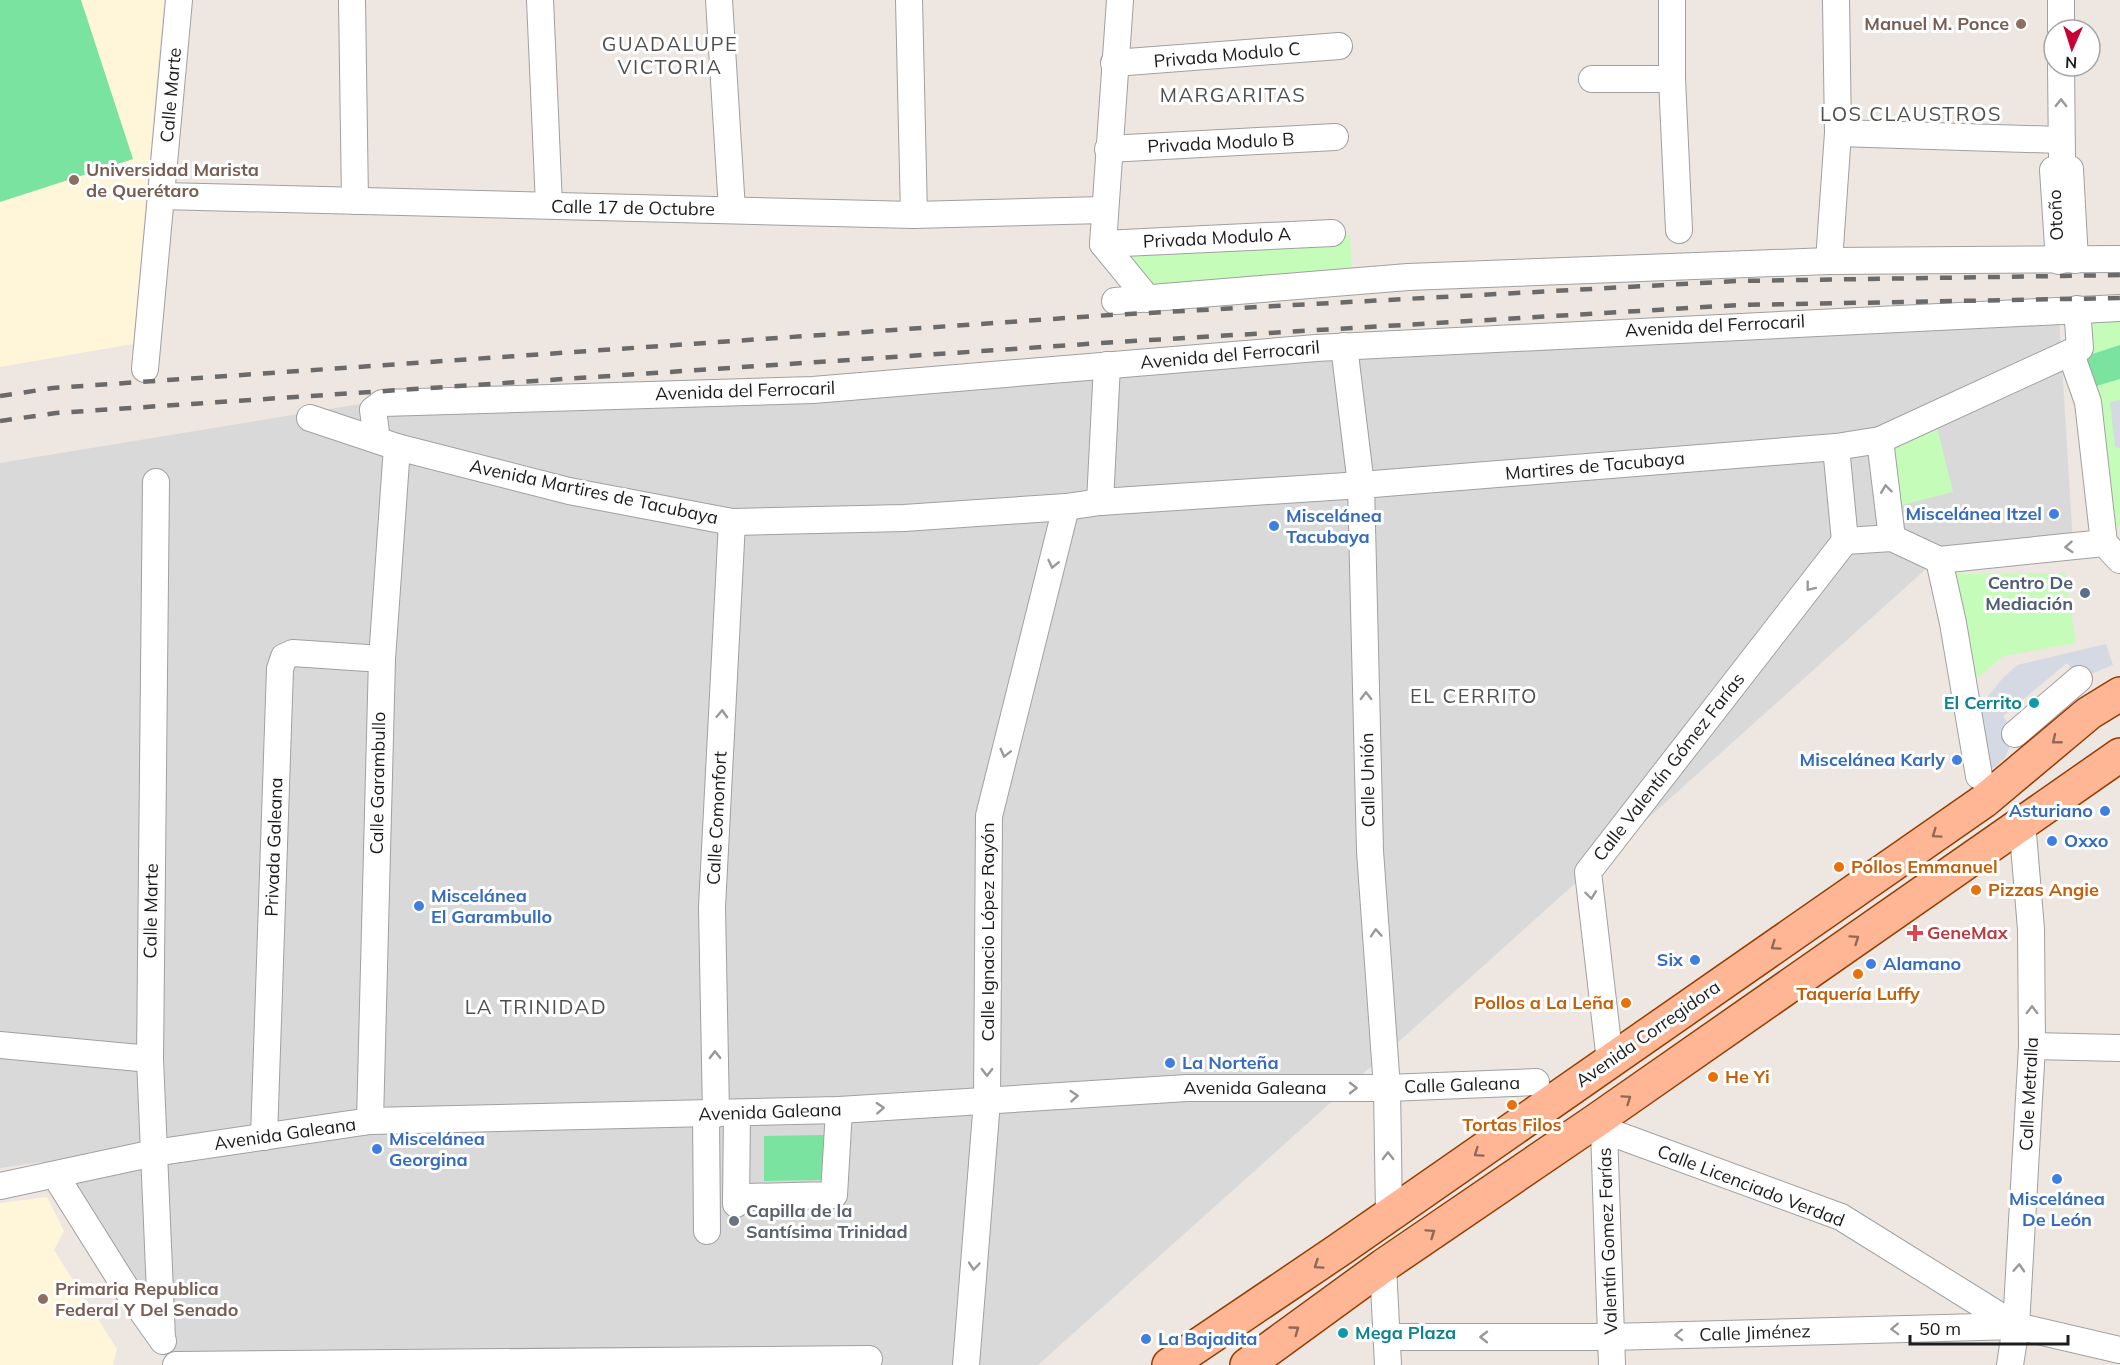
<svg xmlns="http://www.w3.org/2000/svg" width="2120" height="1365" font-family="Mulish,sans-serif">
	<style>
		.residential { fill: #dad9d9 }
		.education { fill: #fff5d9 }
		.park { fill: #c6fcba }
		.pitch { fill: #79e39f }
		.plaza { fill: #d5d9e4 }
		.lines { fill: none; stroke-linecap: round; stroke-linejoin: round }
		.minor-casing { stroke: #a0a0a0; stroke-width: 28 }
		.major-casing { stroke: #943d00; stroke-width: 36 }
		.minor { stroke: #fff; stroke-width: 26 }
		.major { stroke: #ffb695; stroke-width: 33 }
		.rail { stroke: #6a6a6a; stroke-width: 4.5; stroke-dasharray: 12 12; stroke-linecap: butt }
		.oneway { stroke: #999 }
		.oneway2 { stroke: #8e6958 }
		.education-dot { fill: #8d6e63; stroke: #fff; stroke-width: 2 }
		.shop-dot { fill: #3f7fe0; stroke: #fff; stroke-width: 2 }
		.service-dot { fill: #5c6f8a; stroke: #fff; stroke-width: 2 }
		.culture-dot { fill: #0f9aa8; stroke: #fff; stroke-width: 2 }
		.food-dot { fill: #e8710a; stroke: #fff; stroke-width: 2 }
		.health-dot { fill: #e0444e; stroke: #fff; stroke-width: 2 }
		.worship-dot { fill: #6b7280; stroke: #fff; stroke-width: 2 }
		.labels { text-anchor: middle; stroke-width: 6; stroke-linejoin: round; paint-order: stroke }
		.education-label { font-size: 18px; font-weight: bold; fill: #785e54; stroke: #fff; text-anchor: start }
		.street-label { font-size: 18px; fill: #1c1c1c; stroke: #fff }
		.shop-label { font-size: 18px; font-weight: bold; fill: #366cbe; stroke: #fff; text-anchor: start }
		.service-label { font-size: 18px; font-weight: bold; fill: #4e5e75; stroke: #fff; text-anchor: end }
		.culture-label { font-size: 18px; font-weight: bold; fill: #0d838f; stroke: #fff; text-anchor: end }
		.food-label { font-size: 18px; font-weight: bold; fill: #c56008; stroke: #fff; text-anchor: start }
		.health-label { font-size: 18px; font-weight: bold; fill: #be3a42; stroke: #fff; text-anchor: start }
		.worship-label { font-size: 18px; font-weight: bold; fill: #5b616d; stroke: #fff; text-anchor: start }
		.neighbourhood-label { font-size: 20px; letter-spacing: 1.5px; fill: #4f4f4f; stroke: #fff }
	</style>
	<rect width="100%" height="100%" fill="#eee6e1"/>
	<path class="residential" d="M2059,317L2073,544L1936,560L1038,1365H170L41,1162L0,1168V463L360,404L1092,360Z"/>
	<g class="education">
		<path d="M0,0H164L133,344L0,367Z"/>
		<path d="M47,1197L64,1231L54,1250L117,1349L113,1365H0V1203Z"/>
	</g>
	<g class="park">
		<path d="M1350,235L1352,278L1155,290L1115,249Z"/>
		<path d="M2085,316L2120,317V525L2116,526Z"/>
		<path d="M1937,427L1953,492L1902,505L1885,440Z"/>
		<path d="M2065,573L2076,643L2003,656L1972,683L1952,574Z"/>
	</g>
	<g class="pitch">
		<path d="M0,0H81L133,159L0,202Z"/>
		<path d="M2120,345V379L2093,387L2083,357Z"/>
		<path d="M824,1135L825,1180L764,1181V1136Z"/>
	</g>
	<g class="plaza">
		<path d="M2120,400V448L2115,447L2110,402Z"/>
		<path d="M2106,644L2113,665L2079,679L2067,663L2003,716L2015,734L2005,758L1987,774L1977,710L2002,679L2017,665Z"/>
	</g>
	<g class="lines">
		<defs>
			<g id="minor">
				<path d="M352,0L355,201"/>
				<path d="M540,0L549,205"/>
				<path d="M719,0L732,210"/>
				<path d="M909,0L914,215"/>
				<path d="M1672,0V79L1679,230"/>
				<path d="M2061,0V30"/>
				<path d="M1114,63L1339,46"/>
				<path d="M2061,66L2062,157"/>
				<path d="M1592,79H1672"/>
				<path d="M1838,133L2061,140"/>
				<path d="M1108,149L1335,137"/>
				<path d="M162,196L914,215L1103,210"/>
				<path d="M1103,244L1120,0"/>
				<path d="M1103,244L1332,233"/>
				<path d="M1103,244L1148,299"/>
				<path d="M1829,261L1838,133L1836,0"/>
				<path d="M2059,261L2053,170L2070,169L2075,260"/>
				<path d="M1115,301L1408,277L1829,261L2120,259"/>
				<path d="M1344,346L1361,485L1370,851L1387,1088L1389,1215"/>
				<path d="M2071,354L2088,402L2104,543"/>
				<path d="M145,369L179,0"/>
				<path d="M310,418L397,447L569,491L732,522L904,518L1066,507L1100,502L1361,485L1836,447L1880,440L2080,348L2077,309"/>
				<path d="M377,440L373,410L382,403L813,390L1316,348L2120,308"/>
				<path d="M1880,440L1892,538"/>
				<path d="M1836,447L1845,541"/>
				<path d="M156,482L150,1059L162,1339"/>
				<path d="M1100,502L1107,365"/>
				<path d="M1845,541L1892,538L1939,560L2104,543L2120,560"/>
				<path d="M1939,560L1953,623L1979,776"/>
				<path d="M2015,734L2079,679"/>
				<path d="M0,1045L150,1059"/>
				<path d="M2032,1046L2120,1048"/>
				<path d="M1610,1061L1588,872L1845,541"/>
				<path d="M706,1114L707,1231"/>
				<path d="M716,1114L712,907L732,522"/>
				<path d="M1597,1120L1604,1130L1612,1365"/>
				<path d="M370,1121L382,659L397,447"/>
				<path d="M1604,1130L1841,1217L2016,1326"/>
				<path d="M264,1137L280,669L284,657L293,653L382,659"/>
				<path d="M55,1175L127,1290L163,1341"/>
				<path d="M0,1186L154,1153L370,1121L839,1110L1187,1088H1387L1536,1082"/>
				<path d="M747,1197L834,1195L839,1110"/>
				<path d="M736,1204L737,1113"/>
				<path d="M1383,1266L1388,1365"/>
				<path d="M1386,1337H1610L2016,1326L2120,1350"/>
				<path d="M176,1365L869,1359"/>
				<path d="M966,1365L987,1101L989,816L1066,507"/>
				<path d="M2010,1365L2016,1326L2032,1046L2031,929L2022,822"/>
			</g>
			<g id="major">
				<path d="M1169,1365L1339,1250L1984,801L2089,713L2120,694"/>
				<path d="M1247,1365L1383,1266L1597,1120L2120,755"/>
			</g>
		</defs>
		<use href="#minor" class="minor-casing"/>
		<use href="#major" class="major-casing"/>
		<use href="#minor" class="minor"/>
		<use href="#major" class="major"/>
		<g class="rail">
			<path d="M0,396L53,388L1110,315L1738,281L2120,275"/>
			<path d="M0,421L56,413L1117,342L1739,305L2120,298"/>
		</g>
	</g>
	<defs><path id="oneway-chevron" d="M-2-3.5L2.5 0L-2 3.5" fill="none" stroke-width="1.6" stroke-linecap="round" stroke-linejoin="round" transform="scale(1.5)"/></defs>
	<g class="oneway">
		<use href="#oneway-chevron" transform="translate(2061 103) rotate(-90)"/>
		<use href="#oneway-chevron" transform="translate(1886 489) rotate(-97)"/>
		<use href="#oneway-chevron" transform="translate(2069 547) rotate(176)"/>
		<use href="#oneway-chevron" transform="translate(1053 564) rotate(103)"/>
		<use href="#oneway-chevron" transform="translate(1810 587) rotate(128)"/>
		<use href="#oneway-chevron" transform="translate(1366 696) rotate(-91)"/>
		<use href="#oneway-chevron" transform="translate(722 714) rotate(-87)"/>
		<use href="#oneway-chevron" transform="translate(1005 753) rotate(104)"/>
		<use href="#oneway-chevron" transform="translate(1591 895) rotate(83)"/>
		<use href="#oneway-chevron" transform="translate(1376 933) rotate(-94)"/>
		<use href="#oneway-chevron" transform="translate(2032 1010) rotate(-90)"/>
		<use href="#oneway-chevron" transform="translate(715 1055) rotate(-91)"/>
		<use href="#oneway-chevron" transform="translate(987 1072) rotate(90)"/>
		<use href="#oneway-chevron" transform="translate(1353 1088)"/>
		<use href="#oneway-chevron" transform="translate(1074 1096) rotate(-4)"/>
		<use href="#oneway-chevron" transform="translate(880 1108) rotate(-3)"/>
		<use href="#oneway-chevron" transform="translate(1388 1156) rotate(-91)"/>
		<use href="#oneway-chevron" transform="translate(974 1266) rotate(95)"/>
		<use href="#oneway-chevron" transform="translate(2019 1268) rotate(-87)"/>
		<use href="#oneway-chevron" transform="translate(1895 1329) rotate(178)"/>
		<use href="#oneway-chevron" transform="translate(1679 1335) rotate(178)"/>
		<use href="#oneway-chevron" transform="translate(1484 1337) rotate(180)"/>
	</g>
	<g class="oneway2">
		<use href="#oneway-chevron" transform="translate(2056 740) rotate(141)"/>
		<use href="#oneway-chevron" transform="translate(1936 834) rotate(145)"/>
		<use href="#oneway-chevron" transform="translate(1855 939) rotate(-35)"/>
		<use href="#oneway-chevron" transform="translate(1775 946) rotate(145)"/>
		<use href="#oneway-chevron" transform="translate(1627 1099) rotate(-35)"/>
		<use href="#oneway-chevron" transform="translate(1478 1153) rotate(145)"/>
		<use href="#oneway-chevron" transform="translate(1431 1233) rotate(-34)"/>
		<use href="#oneway-chevron" transform="translate(1318 1265) rotate(146)"/>
		<use href="#oneway-chevron" transform="translate(1295 1330) rotate(-36)"/>
	</g>
	<g class="education-dot">
		<circle cx="2021" cy="24" r="6"/>
		<circle cx="74" cy="180" r="6"/>
		<circle cx="43" cy="1299" r="6"/>
	</g>
	<g class="shop-dot">
		<circle cx="2054" cy="514" r="6"/>
		<circle cx="1274" cy="526" r="6"/>
		<circle cx="1957" cy="760" r="6"/>
		<circle cx="2105" cy="811" r="6"/>
		<circle cx="2052" cy="841" r="6"/>
		<circle cx="419" cy="906" r="6"/>
		<circle cx="1695" cy="960" r="6"/>
		<circle cx="1871" cy="964" r="6"/>
		<circle cx="1170" cy="1063" r="6"/>
		<circle cx="377" cy="1149" r="6"/>
		<circle cx="2057" cy="1179" r="6"/>
		<circle cx="1146" cy="1339" r="6"/>
	</g>
	<circle class="service-dot" cx="2085" cy="593" r="6"/>
	<g class="culture-dot">
		<circle cx="2034" cy="703" r="6"/>
		<circle cx="1343" cy="1333" r="6"/>
	</g>
	<g class="food-dot">
		<circle cx="1839" cy="867" r="6"/>
		<circle cx="1976" cy="890" r="6"/>
		<circle cx="1858" cy="974" r="6"/>
		<circle cx="1626" cy="1003" r="6"/>
		<circle cx="1713" cy="1077" r="6"/>
		<circle cx="1512" cy="1105" r="6"/>
	</g>
	<path class="health-dot" d="M1912 924h6v6h6v6h-6v6h-6v-6h-6v-6h6z"/>
	<circle class="worship-dot" cx="734" cy="1221" r="6"/>
	<g class="labels">
		<g class="education-label">
			<text x="2009" y="30" text-anchor="end">Manuel M. Ponce</text>
			<text x="86" y="176">Universidad Marista<tspan x="86" dy="21">de Querétaro</tspan></text>
			<text x="55" y="1295">Primaria Republica<tspan x="55" dy="21">Federal Y Del Senado</tspan></text>
		</g>
		<g class="street-label">
			<text transform="translate(1227 55) rotate(-5)" y="6">Privada Modulo C</text>
			<text transform="translate(171 95) rotate(-85)" y="6">Calle Marte</text>
			<text transform="translate(1221 143) rotate(-3)" y="6">Privada Modulo B</text>
			<text transform="translate(633 208) rotate(1)" y="6">Calle 17 de Octubre</text>
			<text transform="translate(2056 215) rotate(-93)" y="6">Otoño</text>
			<text transform="translate(1217 238) rotate(-3)" y="6">Privada Modulo A</text>
			<text transform="translate(1715 326) rotate(-3)" y="6">Avenida del Ferrocaril</text>
			<text transform="translate(1230 355) rotate(-5)" y="6">Avenida del Ferrocaril</text>
			<text transform="translate(745 391) rotate(-2)" y="6">Avenida del Ferrocaril</text>
			<text transform="translate(1595 466) rotate(-5)" y="6">Martires de Tacubaya</text>
			<text transform="translate(594 492) rotate(12)" y="6">Avenida Martires de Tacubaya</text>
			<text transform="translate(1669 767) rotate(-52)" y="6">Calle Valentín Gómez Farías</text>
			<text transform="translate(1368 780) rotate(-91)" y="6">Calle Unión</text>
			<text transform="translate(378 783) rotate(-89)" y="6">Calle Garambullo</text>
			<text transform="translate(717 818) rotate(-87)" y="6">Calle Comonfort</text>
			<text transform="translate(274 847) rotate(-88)" y="6">Privada Galeana</text>
			<text transform="translate(151 911) rotate(-89)" y="6">Calle Marte</text>
			<text transform="translate(988 932) rotate(-90)" y="6">Calle Ignacio López Rayón</text>
			<text transform="translate(1648 1034) rotate(-35)" y="6">Avenida Corregidora</text>
			<text transform="translate(1462 1085) rotate(-2)" y="6">Calle Galeana</text>
			<text x="1255" y="1094">Avenida Galeana</text>
			<text transform="translate(2029 1094) rotate(-87)" y="6">Calle Metralla</text>
			<text transform="translate(770 1112) rotate(-2)" y="6">Avenida Galeana</text>
			<text transform="translate(285 1134) rotate(-8)" y="6">Avenida Galeana</text>
			<text transform="translate(1751 1186) rotate(21)" y="6">Calle Licenciado Verdad</text>
			<text transform="translate(1608 1241) rotate(-92)" y="6">Valentín Gomez Farías</text>
			<text transform="translate(1755 1333) rotate(-2)" y="6">Calle Jiménez</text>
		</g>
		<g class="shop-label">
			<text x="2042" y="520" text-anchor="end">Miscelánea Itzel</text>
			<text x="1286" y="522">Miscelánea<tspan x="1286" dy="21">Tacubaya</tspan></text>
			<text x="1945" y="766" text-anchor="end">Miscelánea Karly</text>
			<text x="2093" y="817" text-anchor="end">Asturiano</text>
			<text x="2064" y="847">Oxxo</text>
			<text x="431" y="902">Miscelánea<tspan x="431" dy="21">El Garambullo</tspan></text>
			<text x="1683" y="966" text-anchor="end">Six</text>
			<text x="1883" y="970">Alamano</text>
			<text x="1182" y="1069">La Norteña</text>
			<text x="389" y="1145">Miscelánea<tspan x="389" dy="21">Georgina</tspan></text>
			<text x="2057" y="1205" text-anchor="middle">Miscelánea<tspan x="2057" dy="21">De León</tspan></text>
			<text x="1158" y="1345">La Bajadita</text>
		</g>
		<g class="service-label">
			<text x="2073" y="589">Centro De<tspan x="2073" dy="21">Mediación</tspan></text>
		</g>
		<g class="culture-label">
			<text x="2022" y="709">El Cerrito</text>
			<text x="1355" y="1339" text-anchor="start">Mega Plaza</text>
		</g>
		<g class="food-label">
			<text x="1851" y="873">Pollos Emmanuel</text>
			<text x="1988" y="896">Pizzas Angie</text>
			<text x="1858" y="1000" text-anchor="middle">Taquería Luffy</text>
			<text x="1614" y="1009" text-anchor="end">Pollos a La Leña</text>
			<text x="1725" y="1083">He Yi</text>
			<text x="1512" y="1131" text-anchor="middle">Tortas Filos</text>
		</g>
		<g class="health-label">
			<text x="1927" y="939">GeneMax</text>
		</g>
		<g class="worship-label">
			<text x="746" y="1217">Capilla de la<tspan x="746" dy="21">Santísima Trinidad</tspan></text>
		</g>
		<g class="neighbourhood-label">
			<text x="670" y="51">GUADALUPE<tspan x="670" dy="23">VICTORIA</tspan></text>
			<text x="1233" y="102">MARGARITAS</text>
			<text x="1911" y="121">LOS CLAUSTROS</text>
			<text x="1474" y="703">EL CERRITO</text>
			<text x="536" y="1014">LA TRINIDAD</text>
		</g>
	</g>
	<g transform="translate(2072 48) rotate(183)"><circle r="28" fill="#ffffff" stroke="#a4a4a4" stroke-width="1.5"/>
	<path d="M0-4.5L10 22L0 15L-10 22Z" fill="#c80034"/>
	<text y="-9" font-size="16" font-weight="bold" text-anchor="middle" fill="#1c1c1c">N</text>
	</g>
	<path d="M1910 1335v9h158v-9" fill="none" stroke="#1c1c1c" stroke-width="3"/>
	<text x="1919" y="1335" font-size="18" fill="#1c1c1c" stroke="#ffffff" stroke-width="4.5" paint-order="stroke">50 m</text>
</svg>
